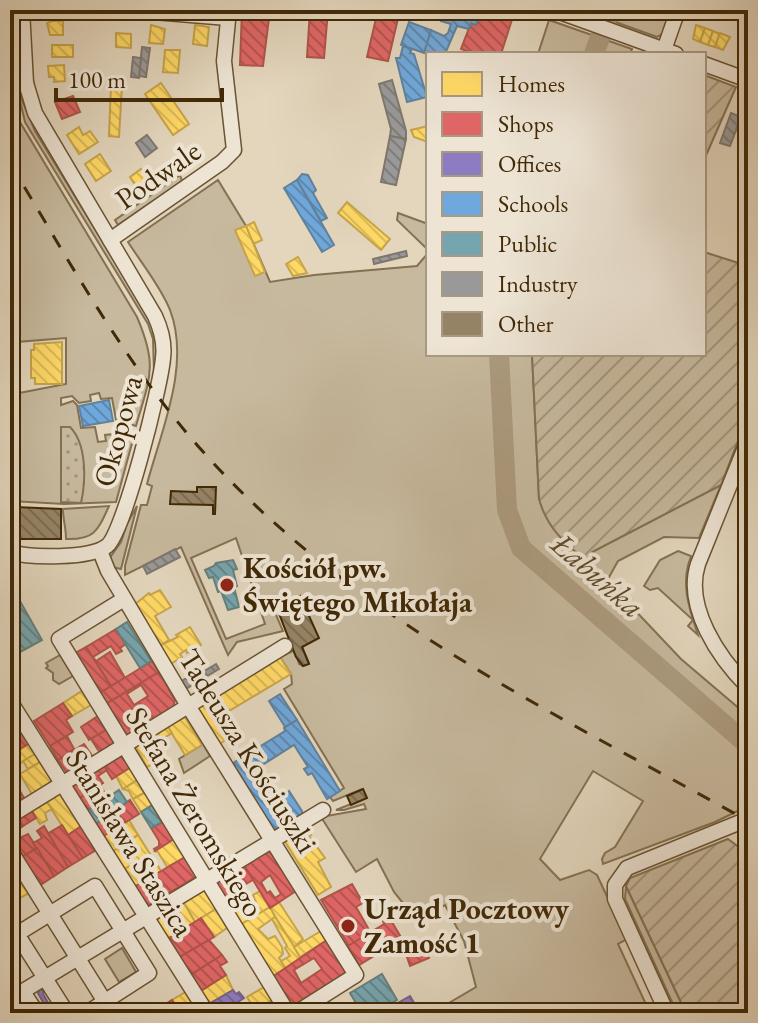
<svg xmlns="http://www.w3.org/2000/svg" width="758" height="1023" font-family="'EB Garamond',serif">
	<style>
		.grass { fill: #c7b99e; stroke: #847152; stroke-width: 2; fill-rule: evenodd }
		.park { fill: url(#park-dots); stroke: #847152; stroke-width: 2 }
		.garden { fill: url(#garden-furrows); stroke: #847152; stroke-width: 2 }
		.homes { fill: url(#homes-back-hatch); stroke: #c6a449; stroke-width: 2 }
		.shops { fill: url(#shops-back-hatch); stroke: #b05449; stroke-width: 2; fill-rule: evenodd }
		.offices { fill: url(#offices-back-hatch); stroke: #77638a; stroke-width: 2 }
		.schools { fill: url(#schools-back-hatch); stroke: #61829c; stroke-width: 2 }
		.public { fill: url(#public-back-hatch); stroke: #66807c; stroke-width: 2 }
		.industry { fill: url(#industry-back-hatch); stroke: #7f776d; stroke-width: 2 }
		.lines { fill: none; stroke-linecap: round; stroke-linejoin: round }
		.river { stroke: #ac9b7f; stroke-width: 20 }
		.building { fill: url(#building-back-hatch); stroke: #412906; stroke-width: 2 }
		.minor-casing { stroke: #6a5434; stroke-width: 17 }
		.minor { stroke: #ede4d4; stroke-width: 14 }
		.rail { stroke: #412906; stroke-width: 3; stroke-dasharray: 14 14; stroke-linecap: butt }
		.poi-dot { fill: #8f2418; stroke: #ede4d4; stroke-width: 3 }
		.labels { text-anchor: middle; stroke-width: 8; stroke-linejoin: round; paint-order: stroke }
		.street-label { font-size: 30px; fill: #412906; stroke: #ede4d4 }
		.poi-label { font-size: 30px; font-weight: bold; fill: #412906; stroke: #ede4d4; text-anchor: start }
		.water-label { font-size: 32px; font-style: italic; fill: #614b2a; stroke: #ede4d4 }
	</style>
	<defs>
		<pattern id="park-dots" width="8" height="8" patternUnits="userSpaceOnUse" patternTransform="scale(2)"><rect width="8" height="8" fill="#c7b99e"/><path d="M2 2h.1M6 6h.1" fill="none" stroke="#a3967f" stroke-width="1.8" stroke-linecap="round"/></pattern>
		<pattern id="garden-furrows" width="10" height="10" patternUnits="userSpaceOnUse" patternTransform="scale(2)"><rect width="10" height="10" fill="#c7b99e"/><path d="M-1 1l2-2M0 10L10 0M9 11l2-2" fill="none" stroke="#a3967f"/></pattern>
		<pattern id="homes-back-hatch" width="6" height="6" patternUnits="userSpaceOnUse" patternTransform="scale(2)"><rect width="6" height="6" fill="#ffd966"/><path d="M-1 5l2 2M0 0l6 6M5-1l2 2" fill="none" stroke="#dcba57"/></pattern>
		<pattern id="shops-back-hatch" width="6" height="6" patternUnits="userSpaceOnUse" patternTransform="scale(2)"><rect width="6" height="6" fill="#e06666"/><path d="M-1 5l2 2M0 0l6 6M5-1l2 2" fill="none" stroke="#b75452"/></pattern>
		<pattern id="offices-back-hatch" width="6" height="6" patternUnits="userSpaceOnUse" patternTransform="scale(2)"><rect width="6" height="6" fill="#8e7cc3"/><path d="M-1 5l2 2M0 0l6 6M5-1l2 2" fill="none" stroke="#76669c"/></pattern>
		<pattern id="schools-back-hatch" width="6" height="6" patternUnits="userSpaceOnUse" patternTransform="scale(2)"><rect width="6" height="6" fill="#6fa8dc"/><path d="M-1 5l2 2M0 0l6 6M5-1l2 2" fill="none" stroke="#5d89b0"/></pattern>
		<pattern id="public-back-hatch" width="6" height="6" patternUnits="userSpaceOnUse" patternTransform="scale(2)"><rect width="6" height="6" fill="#76a5af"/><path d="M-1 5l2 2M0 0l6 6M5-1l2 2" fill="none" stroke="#62868c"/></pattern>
		<pattern id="industry-back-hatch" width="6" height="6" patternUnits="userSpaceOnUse" patternTransform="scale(2)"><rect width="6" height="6" fill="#999"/><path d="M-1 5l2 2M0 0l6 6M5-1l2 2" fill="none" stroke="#7e7d7b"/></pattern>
		<pattern id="building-back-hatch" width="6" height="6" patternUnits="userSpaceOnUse" patternTransform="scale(2)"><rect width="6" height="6" fill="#958365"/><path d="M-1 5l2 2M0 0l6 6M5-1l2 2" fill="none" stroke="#7b6b51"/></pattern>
	</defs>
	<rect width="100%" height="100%" fill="#e3d6bd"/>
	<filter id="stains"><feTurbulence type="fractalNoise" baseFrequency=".0025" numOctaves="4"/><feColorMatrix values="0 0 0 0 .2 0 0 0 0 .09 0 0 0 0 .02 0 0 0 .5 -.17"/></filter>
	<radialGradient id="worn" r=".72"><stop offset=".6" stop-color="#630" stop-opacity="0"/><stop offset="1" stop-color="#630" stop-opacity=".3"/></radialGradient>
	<g class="grass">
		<path d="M582,10H673L665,33L657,37Z"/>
		<path d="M549,20L632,49L630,54H538Z"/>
		<path d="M10,81L20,122L137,317C158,366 150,377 136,426L116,420L112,398L101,399L99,393L90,395L91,401L79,403L72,396L61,398V405L73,401L77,405L81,428L95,427L98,442L106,441L105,435L124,433L134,436L116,502L64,504L11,501L10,503V243L17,226L10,211ZM66,338V384L19,393L17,342Z"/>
		<path d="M17,88L35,131L151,321L157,350L154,374L153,339L148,324L25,122Z"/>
		<path d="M180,175L182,181L118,225L115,220Z"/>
		<path d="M218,180L246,226L270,282L314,275L417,266L428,253V354H532L539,499L587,560L592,552L721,485L699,538L664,537L618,561L608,579L631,599L628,603L681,659L748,716V806L715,822L603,864L602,859L605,853L615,847L643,801L593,771L540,859L560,880L589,870L597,875L627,939L618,944L650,1013H442V1007L476,987L464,941L445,905L419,919L415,918L394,892L377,859L356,872L321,817L366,809L364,804L344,810H336L366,798L362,789L333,801L330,797L344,788L284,689L292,684L291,674L280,657L295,650L299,664L303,666L309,663L302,647L300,596L273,608L283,631L237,642L228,655L181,547L125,575V566L141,505H147L152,486L147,484C161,431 191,365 170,310C161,287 142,264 128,242ZM236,538L265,624L226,639L191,558Z"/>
		<path d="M398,213L428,224V250L397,220Z"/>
		<path d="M109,506C98,530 95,540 66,539C66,527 63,520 63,509Z"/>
		<path d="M137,506L121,569L112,567L109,559L121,542L127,524Z"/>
		<path d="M678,551L691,556C680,584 689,607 698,635L688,626L693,620L658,588L650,590L644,586L660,560Z"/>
		<path d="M60,655L73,676L59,684L53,680V673L46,668L48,666L46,663Z"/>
		<path d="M203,744L210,756L184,773L179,759Z"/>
		<path d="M626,886L686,1013H677L625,899Z"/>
		<path d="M122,948L136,972L119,982L105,959Z"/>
	</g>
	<path class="park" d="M61,427H70C87,444 86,481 81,503L61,502Z"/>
	<g class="garden">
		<path d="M704,75L736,87L704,160Z"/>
		<path d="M704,252L748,266V415L721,485L592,552L586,561C564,542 547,528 539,499L532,354H704Z"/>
		<path d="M728,839L748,854V911L739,942L748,967V1013H686L626,886L630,878Z"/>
	</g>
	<g class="homes">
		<path d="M52,21H63V35H50L47,23Z"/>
		<path d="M151,25L165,29L163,44L149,43Z"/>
		<path d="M195,25L209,27L207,46L193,44Z"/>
		<path d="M696,25L705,28L700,42L693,39Z"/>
		<path d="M705,28L713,31L708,45L700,42Z"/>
		<path d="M713,31L720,34L715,47L708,45Z"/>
		<path d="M116,33L131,34V48L116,47Z"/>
		<path d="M720,33L730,37L723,50L715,47Z"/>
		<rect x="52" y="45" width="21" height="12"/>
		<path d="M165,50H180L178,73L163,72Z"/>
		<path d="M64,65L65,81L54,82V77H49L48,66Z"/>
		<path d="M161,83L189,124L173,135L145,94Z"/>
		<path d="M111,85L122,86L119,137L109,136Z"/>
		<path d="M428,126V142L414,137L411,130Z"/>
		<path d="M79,127L83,135L90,131L98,142L79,154L67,135Z"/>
		<path d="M100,154L111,171L96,181L85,164Z"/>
		<path d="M141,169L155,189L143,197L130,177Z"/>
		<path d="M347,202L390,239L381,250L338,213Z"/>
		<path d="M254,222L262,240L253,244L246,226Z"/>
		<path d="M246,226L265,272L255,276L235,230Z"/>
		<path d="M298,257L307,273L293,276L286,264Z"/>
		<path d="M62,342V384H35V378H31V350H34V344Z"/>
		<path d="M160,590L171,607L155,616L169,640L159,646L134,605L149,593L150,595Z"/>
		<path d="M190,627L201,645L187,653L186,650L180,654L182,657L169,665L159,646L178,637L176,635Z"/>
		<path d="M280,657L291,674L224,714L236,734L219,744L197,706Z"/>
		<path d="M82,691L91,705L72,716L63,703Z"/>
		<path d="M12,713L22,729L10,737V714Z"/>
		<path d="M183,714L202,745L185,755L166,724Z"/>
		<path d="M166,724L172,733L154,744L149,735Z"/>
		<path d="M149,735L162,758L147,767L134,744Z"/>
		<path d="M30,743L37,753L19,764L13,754Z"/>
		<path d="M37,753L42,761L28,769L23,761Z"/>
		<path d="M42,761L54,780L32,794L20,774Z"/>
		<path d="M131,767L139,779L123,789L116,776Z"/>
		<path d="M139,779L146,792L133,799L129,791L123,789Z"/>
		<path d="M62,792L83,825L68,835L47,802Z"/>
		<path d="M146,792L154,804L141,812L133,799Z"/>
		<path d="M47,802L52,809L45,813L47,820L40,824L32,811Z"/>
		<path d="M129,820L138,835L112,852L102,837Z"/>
		<path d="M306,826L311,835L309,836L325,858L318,862L331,887L318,895L284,840Z"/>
		<path d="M138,835L150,854L123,870L112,852Z"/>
		<path d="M174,839L185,857L167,867L158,852L155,851Z"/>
		<path d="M150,854L161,871L134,887L123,870Z"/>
		<path d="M11,865L29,893L13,902L10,898Z"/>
		<path d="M204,890L216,909L195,922L184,903Z"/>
		<path d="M260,891L270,907L240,925L230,908L246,898L253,910L258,907L253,895Z"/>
		<path d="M279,902L303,939L294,947L270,908Z"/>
		<path d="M184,903L195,922L166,940L155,921Z"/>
		<path d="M270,907L275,917L258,929L268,939L275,936L282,947L283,954L279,958L286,969L272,977L240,925Z"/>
		<path d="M216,909L227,928L214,937L201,918Z"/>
		<path d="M275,917L302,959L286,969L281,961L290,956L285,948L287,946L272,919Z"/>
		<path d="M321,931L327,940L300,957L294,947Z"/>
		<path d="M226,975L233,990L207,1005L199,992Z"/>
		<path d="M264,987L272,1000L255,1010L247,997Z"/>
		<path d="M187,991L201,1013H180L172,1000Z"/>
		<path d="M272,1000L280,1013H260L257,1009Z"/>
	</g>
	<g class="shops">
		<path d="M242,10H270L263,66L240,65Z"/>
		<path d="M310,10H328L324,58L307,57Z"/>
		<path d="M378,10H400L388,61L367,57Z"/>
		<path d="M482,10H515L501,54H475L461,49L471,23L476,25Z"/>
		<path d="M73,96L80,112L62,119L55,102Z"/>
		<path d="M116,629L126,644L120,648L122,651L116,654L111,646L93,657L96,661L110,652L125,678L111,686L86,647Z"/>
		<path d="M86,647L111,686L100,693L75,653Z"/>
		<path d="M152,661L159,672L106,704L100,693Z"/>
		<path d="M159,672L175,700L173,708L127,735L106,704ZM141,685L148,696L134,705L127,694Z"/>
		<path d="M63,703L72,716L66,720L73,732L50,746L34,721Z"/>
		<path d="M98,716L106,730L89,740L81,727Z"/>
		<path d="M22,729L30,743L10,755V737Z"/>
		<path d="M106,730L114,742L113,745L100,753L91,739Z"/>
		<path d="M67,736L74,749L58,760L50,746Z"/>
		<path d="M84,744L93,757L67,773L58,760Z"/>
		<path d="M122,751L131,767L112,779L102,763Z"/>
		<path d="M102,763L107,770L98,776L103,783L78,799L68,785Z"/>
		<path d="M100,785L108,798L86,812L78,799Z"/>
		<path d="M17,786L24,798L10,807V790Z"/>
		<path d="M130,800L139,814L102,837L94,825Z"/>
		<path d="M32,811L36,818L23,826L18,819Z"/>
		<path d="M18,819L23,826L16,831L20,838L28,834L37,848L22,857L10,838V825Z"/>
		<path d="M164,821L174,839L155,851L154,849L159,846V841L151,828Z"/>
		<path d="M62,825L83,858L68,867L47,834Z"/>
		<path d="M83,825L98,849L83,858L68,835Z"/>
		<path d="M44,826L68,867L54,876L33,843L42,838L37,831Z"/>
		<path d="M37,848L54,876L39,886L22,857Z"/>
		<path d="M269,850L296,891L270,908L244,865ZM270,875L281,894L275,898L270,891L267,893L261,882Z"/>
		<path d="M185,857L197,876L146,907L134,887Z"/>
		<path d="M244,865L253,880L237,889L246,898L230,908L215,883Z"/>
		<path d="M352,884L363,903L356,907L368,928L364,931L367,935L349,946L321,900Z"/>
		<path d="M389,917L402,939L359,965L348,946L384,924L383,921Z"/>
		<path d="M201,918L214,937L178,958L166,940Z"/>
		<path d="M209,940L222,955L189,976L178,958Z"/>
		<path d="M327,940L346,973L291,1007L272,977ZM314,958L322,969L301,983L294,970Z"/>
		<path d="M425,949L429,958L410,966L407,957Z"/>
		<path d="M222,955L227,962L220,966L226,975L199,992L189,976Z"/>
		<path d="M172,1000L180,1013H161L158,1009Z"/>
	</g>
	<g class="offices">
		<path d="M41,985L46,987L43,994L54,1013H39L46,1008L38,993Z"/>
		<path d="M233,990L236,994L239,992L244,998L221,1013H212L207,1005Z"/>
		<path d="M410,996L420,1013H398L401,1011L396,1004Z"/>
		<path d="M17,1000L25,1013H10V1004Z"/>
	</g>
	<g class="schools">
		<path d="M445,10H482L476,25L471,23L469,29L457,26L445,54L423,51L431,30L444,36L448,33L451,24L441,21Z"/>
		<path d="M409,22L431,30L424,53L401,45Z"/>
		<path d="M403,46L412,49L410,53L414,54L427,97L407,102L396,58H400Z"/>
		<path d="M302,174L308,175L316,190L313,193L327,218L321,221L297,180Z"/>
		<path d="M297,180L334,245L322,252L284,188Z"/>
		<path d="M109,400L113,421L83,426L79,406Z"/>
		<path d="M280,694L297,720L285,727L269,701Z"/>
		<path d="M297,720L340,791L327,799L312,773L308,775L304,769L308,767L294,745L256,769L261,777L266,774L280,797L289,791L302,811V815L273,831L233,763L285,731L284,728Z"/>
	</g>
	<g class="public">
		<path d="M233,560L237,569L233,570L237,586L234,587L239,607L228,610L221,591L218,592L213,577L209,578L205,570L214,566L216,563Z"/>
		<path d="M11,574L19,589L16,594L42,640L11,657Z"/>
		<path d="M127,622L151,661L140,668L116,629Z"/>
		<path d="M119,790L127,802L94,825L86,812Z"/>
		<path d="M154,804L164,821L151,828L141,812Z"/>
		<path d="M382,974L397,1000L375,1013H362L350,993Z"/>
	</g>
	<g class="industry">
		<path d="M142,47L150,48L146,77L139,76Z"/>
		<path d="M133,57L141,58L139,78L131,77Z"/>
		<path d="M392,80L406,131V139L390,136L391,129L379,84Z"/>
		<path d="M731,113L741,117L730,146L720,143Z"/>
		<path d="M147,135L157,148L145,157L136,143Z"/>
		<path d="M390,136L406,139L396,185L381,182Z"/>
		<path d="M406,251L407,256L374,264L373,259Z"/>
		<path d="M175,549L180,557L147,574L143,566Z"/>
		<path d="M216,664L219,669L184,690L180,682L199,670L201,673Z"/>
	</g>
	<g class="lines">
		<g class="river">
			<path d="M594,54L610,10"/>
			<path d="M499,354L507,510L521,548L748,745"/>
		</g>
	</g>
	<g class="building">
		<path d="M197,487H216L215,514H213V505L170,504L171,491L197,492Z"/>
		<path d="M15,507L61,509V539H10V526H14Z"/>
		<path d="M300,596L319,638L302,647L309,664L303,666L296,657L276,606Z"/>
		<path d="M363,789L367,798L351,805L347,796Z"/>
	</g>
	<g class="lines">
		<defs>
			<g id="minor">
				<path d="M129,10L228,18"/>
				<path d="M554,10L676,54"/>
				<path d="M67,11L91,10"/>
				<path d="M664,50L678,10"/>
				<path d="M704,64L748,80"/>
				<path d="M10,74L26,83"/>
				<path d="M110,240L222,162L234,150L224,61L229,10"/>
				<path d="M748,440L698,564C684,607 719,658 748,687"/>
				<path d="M100,551L108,571L187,704L356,975L296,1013"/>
				<path d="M10,552C30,558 90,559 107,546C124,533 161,385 163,358C165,343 161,329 155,316L35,113L26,83L22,10"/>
				<path d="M124,599L59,639L288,1013"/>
				<path d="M10,701L207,1013"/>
				<path d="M10,816L285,646"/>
				<path d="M10,850L112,1013"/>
				<path d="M23,992L37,1013"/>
				<path d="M10,999L323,810"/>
				<path d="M67,1013L17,934L95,886L149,973L87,1013"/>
				<path d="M667,1013L615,899V885L627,868L748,819"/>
			</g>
		</defs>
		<use href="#minor" class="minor-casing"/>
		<use href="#minor" class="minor"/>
		<path class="rail" d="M10,163C68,259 123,360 197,445C347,616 553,712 748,821"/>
	</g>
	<g class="poi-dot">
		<circle cx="227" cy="585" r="8"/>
		<circle cx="348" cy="926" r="8"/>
	</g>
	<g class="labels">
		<g class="street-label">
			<text transform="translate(158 175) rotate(-35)" y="10">Podwale</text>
			<text transform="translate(118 431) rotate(-75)" y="10">Okopowa</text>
			<text transform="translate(248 751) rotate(58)" y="10">Tadeusza Kościuszki</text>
			<text transform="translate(195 812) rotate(59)" y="10">Stefana Żeromskiego</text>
			<text transform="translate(130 843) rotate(58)" y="10">Stanisława Staszica</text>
		</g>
		<g class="poi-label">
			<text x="243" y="578">Kościół pw.<tspan x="243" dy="34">Świętego Mikołaja</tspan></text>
			<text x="364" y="919">Urząd Pocztowy<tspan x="364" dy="34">Zamość 1</tspan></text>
		</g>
		<g class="water-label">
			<text transform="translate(598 575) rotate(41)" y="11">Łabuńka</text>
		</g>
	</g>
	<rect width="758" height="1023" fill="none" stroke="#e3d6bd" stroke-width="40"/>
	<rect x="12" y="12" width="734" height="999" fill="none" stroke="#412906" stroke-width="4"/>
	<rect x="20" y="20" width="718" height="983" fill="none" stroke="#412906" stroke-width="2"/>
	<rect x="426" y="52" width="280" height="304" fill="#ede4d4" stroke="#a89982" stroke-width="2"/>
	<rect x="442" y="72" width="40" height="24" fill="#ffd966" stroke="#a89982" stroke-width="2"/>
	<text x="498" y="92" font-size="24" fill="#412906">Homes</text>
	<rect x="442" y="112" width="40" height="24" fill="#e06666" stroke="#a89982" stroke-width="2"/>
	<text x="498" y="132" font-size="24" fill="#412906">Shops</text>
	<rect x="442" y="152" width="40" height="24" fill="#8e7cc3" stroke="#a89982" stroke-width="2"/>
	<text x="498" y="172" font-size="24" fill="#412906">Offices</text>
	<rect x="442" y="192" width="40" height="24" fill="#6fa8dc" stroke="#a89982" stroke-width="2"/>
	<text x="498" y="212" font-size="24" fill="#412906">Schools</text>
	<rect x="442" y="232" width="40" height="24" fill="#76a5af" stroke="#a89982" stroke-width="2"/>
	<text x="498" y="252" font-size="24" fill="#412906">Public</text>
	<rect x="442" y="272" width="40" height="24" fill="#999999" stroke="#a89982" stroke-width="2"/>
	<text x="498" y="292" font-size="24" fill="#412906">Industry</text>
	<rect x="442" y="312" width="40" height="24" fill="#958365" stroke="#a89982" stroke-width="2"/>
	<text x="498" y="332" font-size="24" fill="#412906">Other</text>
	<path d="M56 88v12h166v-12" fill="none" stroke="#412906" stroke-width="4"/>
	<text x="68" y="88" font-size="24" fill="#412906" stroke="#ede4d4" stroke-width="6" paint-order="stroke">100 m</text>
	<rect width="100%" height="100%" filter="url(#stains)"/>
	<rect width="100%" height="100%" fill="url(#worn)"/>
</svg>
